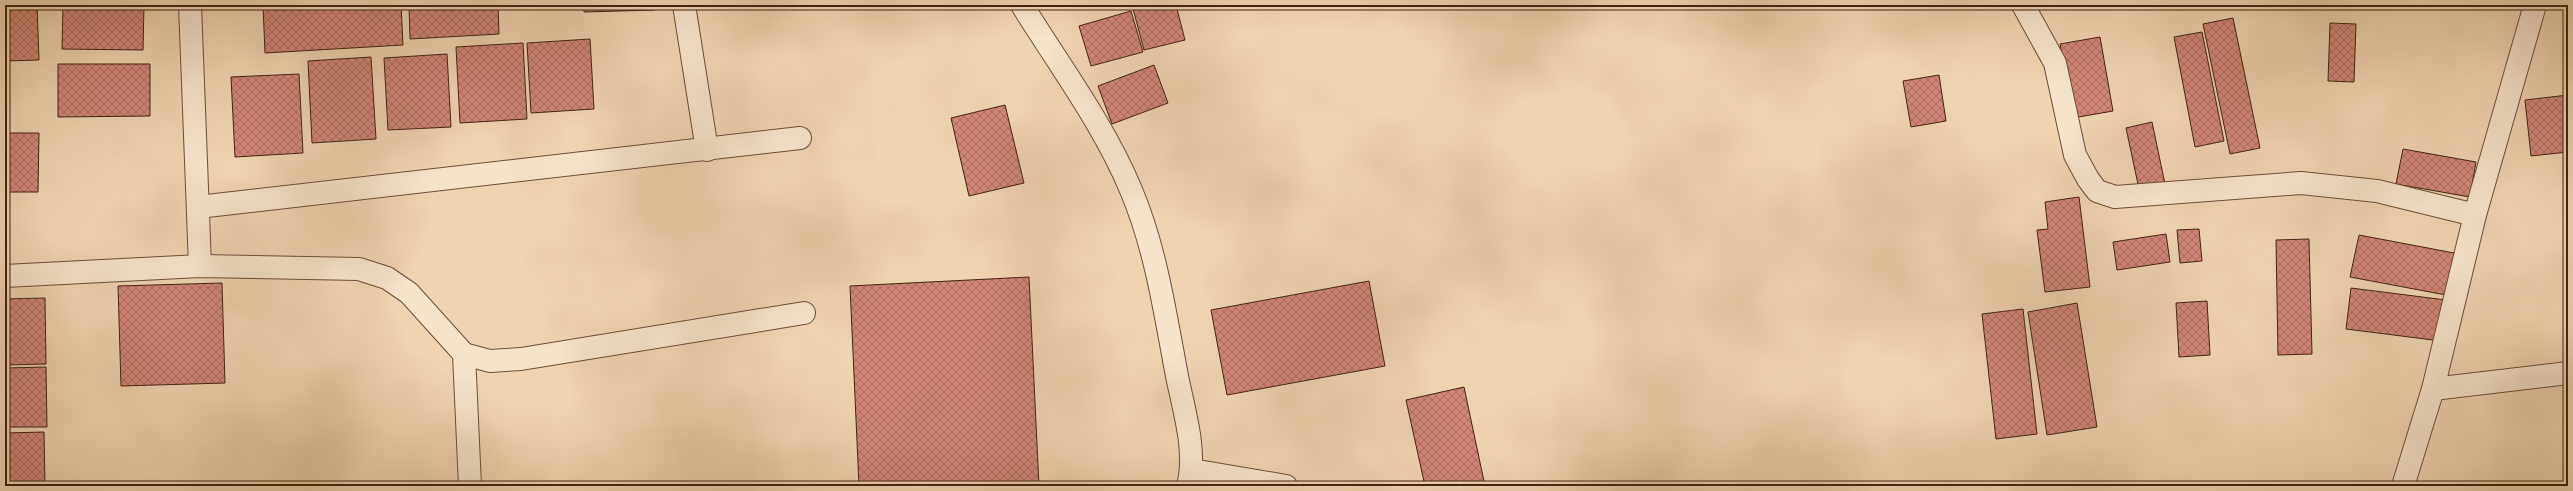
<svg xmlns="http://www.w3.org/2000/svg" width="2573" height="491" font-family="'IM FELL Double Pica',serif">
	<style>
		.building { fill: url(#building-cross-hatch); stroke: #412210 }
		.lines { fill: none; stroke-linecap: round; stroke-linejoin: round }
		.minor-casing { stroke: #6c4e38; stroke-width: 24 }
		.minor { stroke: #f5e3cc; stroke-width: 22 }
	</style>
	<defs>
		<pattern id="building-cross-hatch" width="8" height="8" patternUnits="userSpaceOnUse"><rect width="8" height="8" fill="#d18576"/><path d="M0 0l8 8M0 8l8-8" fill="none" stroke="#ab6c5f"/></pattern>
	</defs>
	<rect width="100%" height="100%" fill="#efd4b0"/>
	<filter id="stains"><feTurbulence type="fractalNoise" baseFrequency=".005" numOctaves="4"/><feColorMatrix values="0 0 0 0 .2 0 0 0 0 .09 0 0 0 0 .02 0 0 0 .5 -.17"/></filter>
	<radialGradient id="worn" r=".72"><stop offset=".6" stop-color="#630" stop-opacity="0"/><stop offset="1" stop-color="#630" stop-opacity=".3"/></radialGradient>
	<g class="building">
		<path d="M5,5H37L39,60L5,61Z"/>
		<path d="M63,5H144L143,50L62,49Z"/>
		<path d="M263,5H401L403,45L265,53Z"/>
		<path d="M409,5H498L499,34L410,39Z"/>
		<path d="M584,5H655V10L584,12Z"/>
		<path d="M1132,5H1176L1185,40L1144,50Z"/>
		<path d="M1131,11L1143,52L1091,66L1079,26Z"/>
		<path d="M2233,18L2260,148L2230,154L2203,24Z"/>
		<path d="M2330,23L2356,24L2354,82L2328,81Z"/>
		<path d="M2202,32L2224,141L2195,147L2174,37Z"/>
		<path d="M2100,37L2113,111L2073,118L2060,44Z"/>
		<path d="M590,39L594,109L531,113L527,43Z"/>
		<path d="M523,43L527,119L460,123L456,47Z"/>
		<path d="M447,54L451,127L388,130L384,58Z"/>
		<path d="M371,57L376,139L312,143L308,61Z"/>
		<path d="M58,64H150V116L58,117Z"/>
		<path d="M1154,65L1168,103L1112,124L1098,86Z"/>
		<path d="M299,74L303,153L235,157L231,77Z"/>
		<path d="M1939,75L1946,121L1911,127L1903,81Z"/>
		<path d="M2568,95V152L2531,156L2525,100Z"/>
		<path d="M1005,105L1024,183L969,196L951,118Z"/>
		<path d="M2152,122L2165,184L2139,189L2126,128Z"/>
		<path d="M5,133H39L38,192H5Z"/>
		<path d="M2403,149L2476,162L2470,197L2396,184Z"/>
		<path d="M2079,197L2090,287L2045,292L2037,230L2048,229L2045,202Z"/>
		<path d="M2199,229L2202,261L2180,263L2177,230Z"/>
		<path d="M2166,234L2170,262L2117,270L2113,242Z"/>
		<path d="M2359,235L2454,253L2446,295L2350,277Z"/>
		<path d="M2309,239L2312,354L2278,355L2276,240Z"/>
		<path d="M1029,277L1039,486H859L850,286Z"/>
		<path d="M1369,281L1385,366L1227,395L1211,310Z"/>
		<path d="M222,283L225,383L121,386L118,286Z"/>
		<path d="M2351,288L2446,300L2441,341L2346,329Z"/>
		<path d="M45,298L46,364L5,365V299Z"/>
		<path d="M2207,301L2210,355L2179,357L2176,303Z"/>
		<path d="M2077,303L2097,427L2047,435L2028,312Z"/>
		<path d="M2023,309L2037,434L1996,439L1982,314Z"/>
		<path d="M46,367L47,427H5V368Z"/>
		<path d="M1464,387L1485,486H1425L1406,400Z"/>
		<path d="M44,432L45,486H5V433Z"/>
	</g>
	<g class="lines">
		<defs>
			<g id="minor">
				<path d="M190,5L200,266"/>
				<path d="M684,5L707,150"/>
				<path d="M1022,5C1059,65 1104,125 1131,190C1156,249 1165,313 1177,376C1184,411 1197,451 1188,486"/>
				<path d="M2023,5L2055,63L2075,155L2088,179L2097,191L2115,197L2301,183L2377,191L2475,215"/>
				<path d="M198,207L800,138"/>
				<path d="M5,276L200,266L359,269L387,278L409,293L464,354L490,361L521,359L804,313"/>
				<path d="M464,354L470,486"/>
				<path d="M2433,389L2568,373"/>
				<path d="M1192,470L1286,486"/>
				<path d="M2403,486L2433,389L2475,215L2535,5"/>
			</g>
		</defs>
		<use href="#minor" class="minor-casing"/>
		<use href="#minor" class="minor"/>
	</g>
	<rect width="2573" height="491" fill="none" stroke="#efd4b0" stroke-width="20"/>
	<rect x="6" y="6" width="2561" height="479" fill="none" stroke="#412210" stroke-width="2"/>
	<rect x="10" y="10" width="2553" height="471" fill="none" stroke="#412210"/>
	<rect width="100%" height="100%" filter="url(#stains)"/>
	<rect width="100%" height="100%" fill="url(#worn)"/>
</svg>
